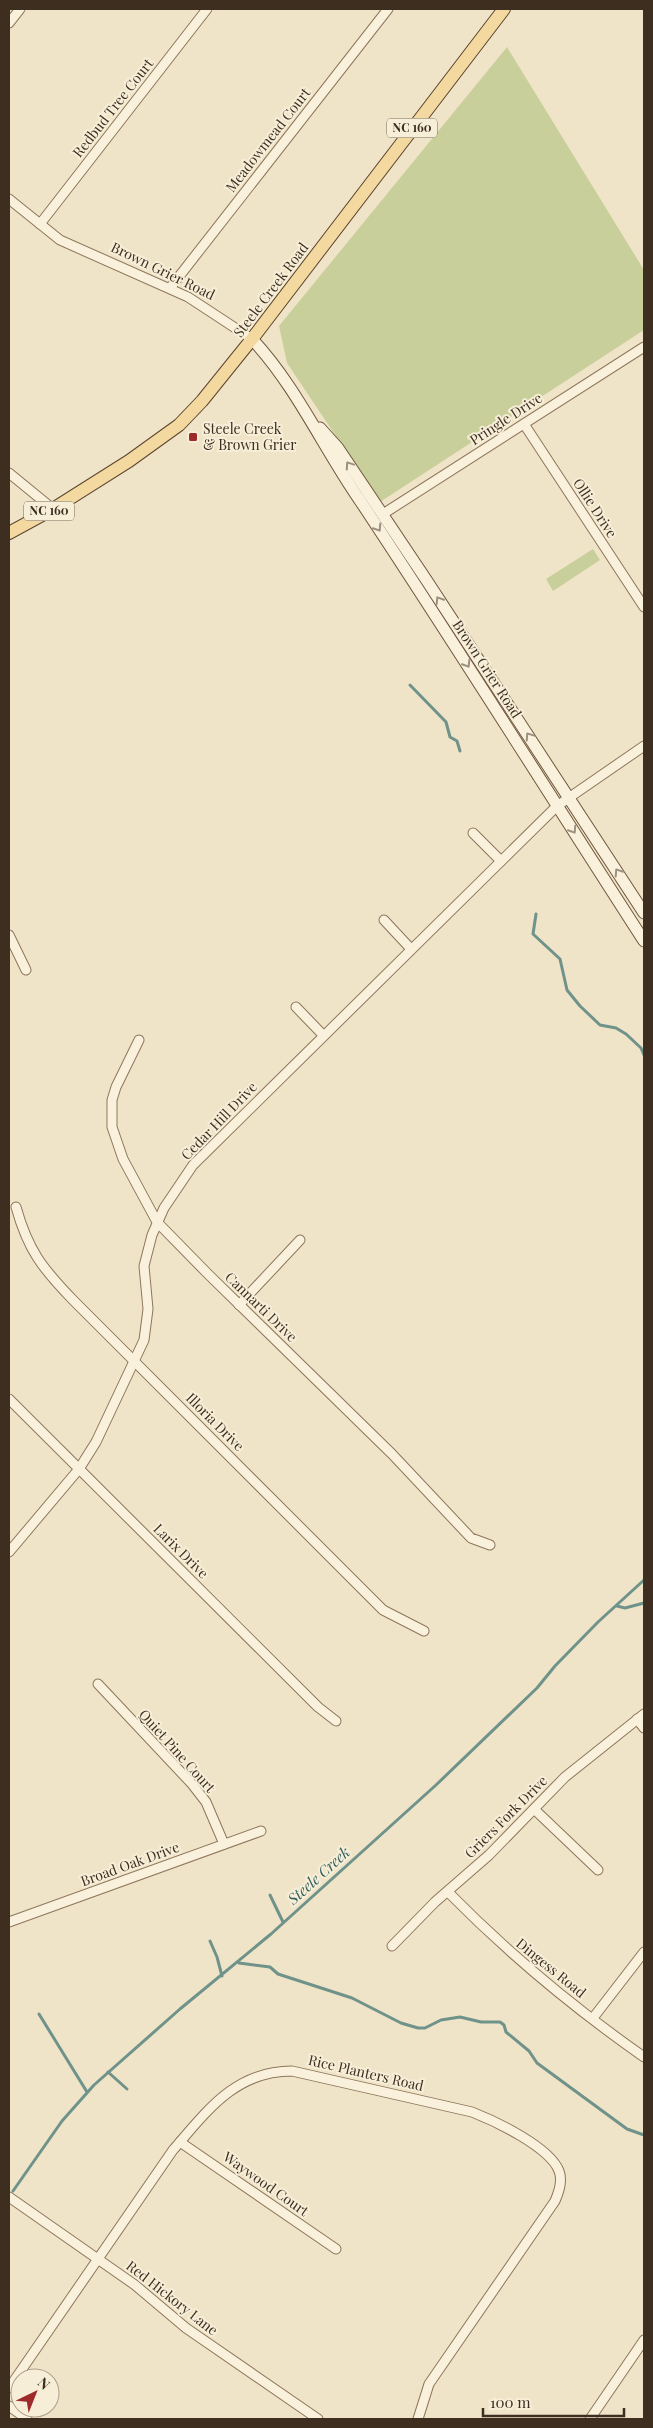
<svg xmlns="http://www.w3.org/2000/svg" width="653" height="2428" font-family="'Playfair Display',serif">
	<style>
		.green { fill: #c9cf9b }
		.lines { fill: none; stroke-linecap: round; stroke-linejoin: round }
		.stream { stroke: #6f938a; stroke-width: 3 }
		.minor-casing { stroke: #8d765c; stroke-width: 11 }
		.secondary-casing { stroke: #6f573f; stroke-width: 13 }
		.primary-casing { stroke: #5b4430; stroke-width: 14 }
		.minor { stroke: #faf1dc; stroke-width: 9 }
		.secondary { stroke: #faf1dc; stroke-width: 11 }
		.primary { stroke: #f3d9a0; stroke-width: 12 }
		.oneway { stroke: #9c907e }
		.poi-dot { fill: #9e2a2b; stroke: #f7eed8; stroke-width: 2 }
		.labels { text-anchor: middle; stroke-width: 4; stroke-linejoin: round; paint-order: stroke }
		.shield { fill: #f7eed8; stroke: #756857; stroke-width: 1 }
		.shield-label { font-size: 12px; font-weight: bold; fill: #3d2e20 }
		.street-label { font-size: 14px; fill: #3d2e20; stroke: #f7eed8 }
		.poi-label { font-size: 14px; fill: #3d2e20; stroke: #f7eed8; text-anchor: start }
		.water-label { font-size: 15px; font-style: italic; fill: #2f5d5a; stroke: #f7eed8 }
	</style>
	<rect width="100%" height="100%" fill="#f0e4c8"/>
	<g class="green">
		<path d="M507,47L644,270V330L380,502L287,363L279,326Z"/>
		<path d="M593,549L600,560L553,591L546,579Z"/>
	</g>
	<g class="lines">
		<g class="stream">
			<path d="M410,685L446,722L450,737L457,741L460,751"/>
			<path d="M536,914L533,934L560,959L567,990L580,1006L600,1025L616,1028L626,1034L641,1048L644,1055"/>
			<path d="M617,1606L625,1608L644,1603"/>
			<path d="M270,1895L283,1922"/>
			<path d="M210,1941L217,1957L222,1976"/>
			<path d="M239,1963L270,1967L278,1974L352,1998L401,2023L418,2028H425L441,2020L460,2017L481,2022H500L504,2025L506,2032L529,2051L537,2063L627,2129L644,2135"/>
			<path d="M39,2014L87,2092"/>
			<path d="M108,2072L127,2089"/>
			<path d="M13,2191L62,2121L94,2085L180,2009L271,1934L436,1785L537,1688L555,1666L598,1622L644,1580"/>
		</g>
		<defs>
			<g id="minor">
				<path d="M9,23L20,9"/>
				<path d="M9,199L60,240L188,297L252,339"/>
				<path d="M40,224L207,9"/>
				<path d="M170,288L388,9"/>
				<path d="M524,424L644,607"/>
				<path d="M9,473L53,509"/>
				<path d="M383,514L644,347"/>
				<path d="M473,833L501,861"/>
				<path d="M384,920L411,949"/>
				<path d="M9,935L26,970"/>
				<path d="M296,1007L323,1035"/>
				<path d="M139,1040L116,1087L112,1100V1127L123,1159L157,1222L208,1274L392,1454L471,1538L490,1545"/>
				<path d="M16,1207C28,1250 42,1268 73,1300L383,1610L424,1631"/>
				<path d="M239,1305L300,1240"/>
				<path d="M9,1399L318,1707L336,1721"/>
				<path d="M9,1552L79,1469L96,1442L144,1340L148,1309L144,1266L152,1235L164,1208L193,1165L557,806L644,746"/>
				<path d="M98,1684L192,1784L206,1802L224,1844"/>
				<path d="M637,1719L644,1728"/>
				<path d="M534,1809L598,1870"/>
				<path d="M448,1892C508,1953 574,2008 644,2057"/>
				<path d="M9,1922L261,1831"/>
				<path d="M392,1946L435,1902L489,1855L565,1777L644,1714"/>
				<path d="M593,2018L644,1952"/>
				<path d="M180,2142L336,2249"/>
				<path d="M9,2197L135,2285L186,2328L318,2419"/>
				<path d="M9,2388L173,2150C207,2111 235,2071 292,2071L472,2112C495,2121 550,2147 559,2171C563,2181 559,2192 555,2201L429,2384L418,2419"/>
				<path d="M9,2406L27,2419"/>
				<path d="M590,2419L644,2340"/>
			</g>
			<g id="secondary">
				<path d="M252,339C296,386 323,447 359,499C456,645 549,794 644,941"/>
				<path d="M320,428L338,448L427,581L644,913"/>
			</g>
			<path id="primary" d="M9,533L53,509L129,461L179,425L202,401L252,339L504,9"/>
		</defs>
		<use href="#minor" class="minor-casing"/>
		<use href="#secondary" class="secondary-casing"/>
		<use href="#primary" class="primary-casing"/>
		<use href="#minor" class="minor"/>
		<use href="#secondary" class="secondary"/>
		<use href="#primary" class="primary"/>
	</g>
	<defs><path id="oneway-chevron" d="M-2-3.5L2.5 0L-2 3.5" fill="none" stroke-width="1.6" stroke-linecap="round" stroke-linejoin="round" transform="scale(1.25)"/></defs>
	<g class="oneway">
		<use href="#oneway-chevron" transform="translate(349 465) rotate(-124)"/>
		<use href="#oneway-chevron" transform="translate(378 528) rotate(57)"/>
		<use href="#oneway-chevron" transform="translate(439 600) rotate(-122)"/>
		<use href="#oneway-chevron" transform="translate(467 664) rotate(58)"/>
		<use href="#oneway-chevron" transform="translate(529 736) rotate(-124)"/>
		<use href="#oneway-chevron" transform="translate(573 830) rotate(57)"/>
		<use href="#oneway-chevron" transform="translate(618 872) rotate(-123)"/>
	</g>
	<rect class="poi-dot" x="188" y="432" width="10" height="10" rx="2.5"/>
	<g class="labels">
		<g class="shield">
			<rect x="387" y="118.5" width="50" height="19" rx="4"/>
			<rect x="24" y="501.5" width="50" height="19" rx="4"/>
		</g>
		<g class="shield-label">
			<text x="412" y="132">NC 160</text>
			<text x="49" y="515">NC 160</text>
		</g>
		<g class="street-label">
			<text transform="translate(113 108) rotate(-52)" y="5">Redbud Tree Court</text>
			<text transform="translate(268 140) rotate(-52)" y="5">Meadowmead Court</text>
			<text transform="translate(163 271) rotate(26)" y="5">Brown Grier Road</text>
			<text transform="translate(271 290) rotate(-53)" y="5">Steele Creek Road</text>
			<text transform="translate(506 419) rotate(-33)" y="5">Pringle Drive</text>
			<text transform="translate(595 508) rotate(57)" y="5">Ollie Drive</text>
			<text transform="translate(487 669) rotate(57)" y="5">Brown Grier Road</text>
			<text transform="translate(219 1121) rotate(-46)" y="5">Cedar Hill Drive</text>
			<text transform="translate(261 1307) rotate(44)" y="5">Cannarti Drive</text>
			<text transform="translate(215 1422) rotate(45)" y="5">Illoria Drive</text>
			<text transform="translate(181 1551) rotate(45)" y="5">Larix Drive</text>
			<text transform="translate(177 1751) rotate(48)" y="5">Quiet Pine Court</text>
			<text transform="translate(506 1817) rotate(-45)" y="5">Griers Fork Drive</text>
			<text transform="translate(130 1864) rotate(-20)" y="5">Broad Oak Drive</text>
			<text transform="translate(551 1968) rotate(39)" y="5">Dingess Road</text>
			<text transform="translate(366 2073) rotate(13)" y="5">Rice Planters Road</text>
			<text transform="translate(266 2184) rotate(35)" y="5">Waywood Court</text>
			<text transform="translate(172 2298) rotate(38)" y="5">Red Hickory Lane</text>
		</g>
		<g class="poi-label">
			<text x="203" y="434">Steele Creek<tspan x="203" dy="16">&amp; Brown Grier</tspan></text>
		</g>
		<g class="water-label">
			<text transform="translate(319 1876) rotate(-42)" y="5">Steele Creek</text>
		</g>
	</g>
	<rect width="653" height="2428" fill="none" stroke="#3d2e20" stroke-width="20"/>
	<g transform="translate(35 2393) rotate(43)"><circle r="24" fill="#f7eed8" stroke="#ada18e"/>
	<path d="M0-4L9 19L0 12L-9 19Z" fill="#9e2a2b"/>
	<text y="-8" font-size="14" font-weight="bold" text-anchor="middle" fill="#3d2e20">N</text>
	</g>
	<path d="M483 2408v8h141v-8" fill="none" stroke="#3d2e20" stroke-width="2.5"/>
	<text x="490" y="2408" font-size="15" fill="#3d2e20" stroke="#f7eed8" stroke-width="4" paint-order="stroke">100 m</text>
</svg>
